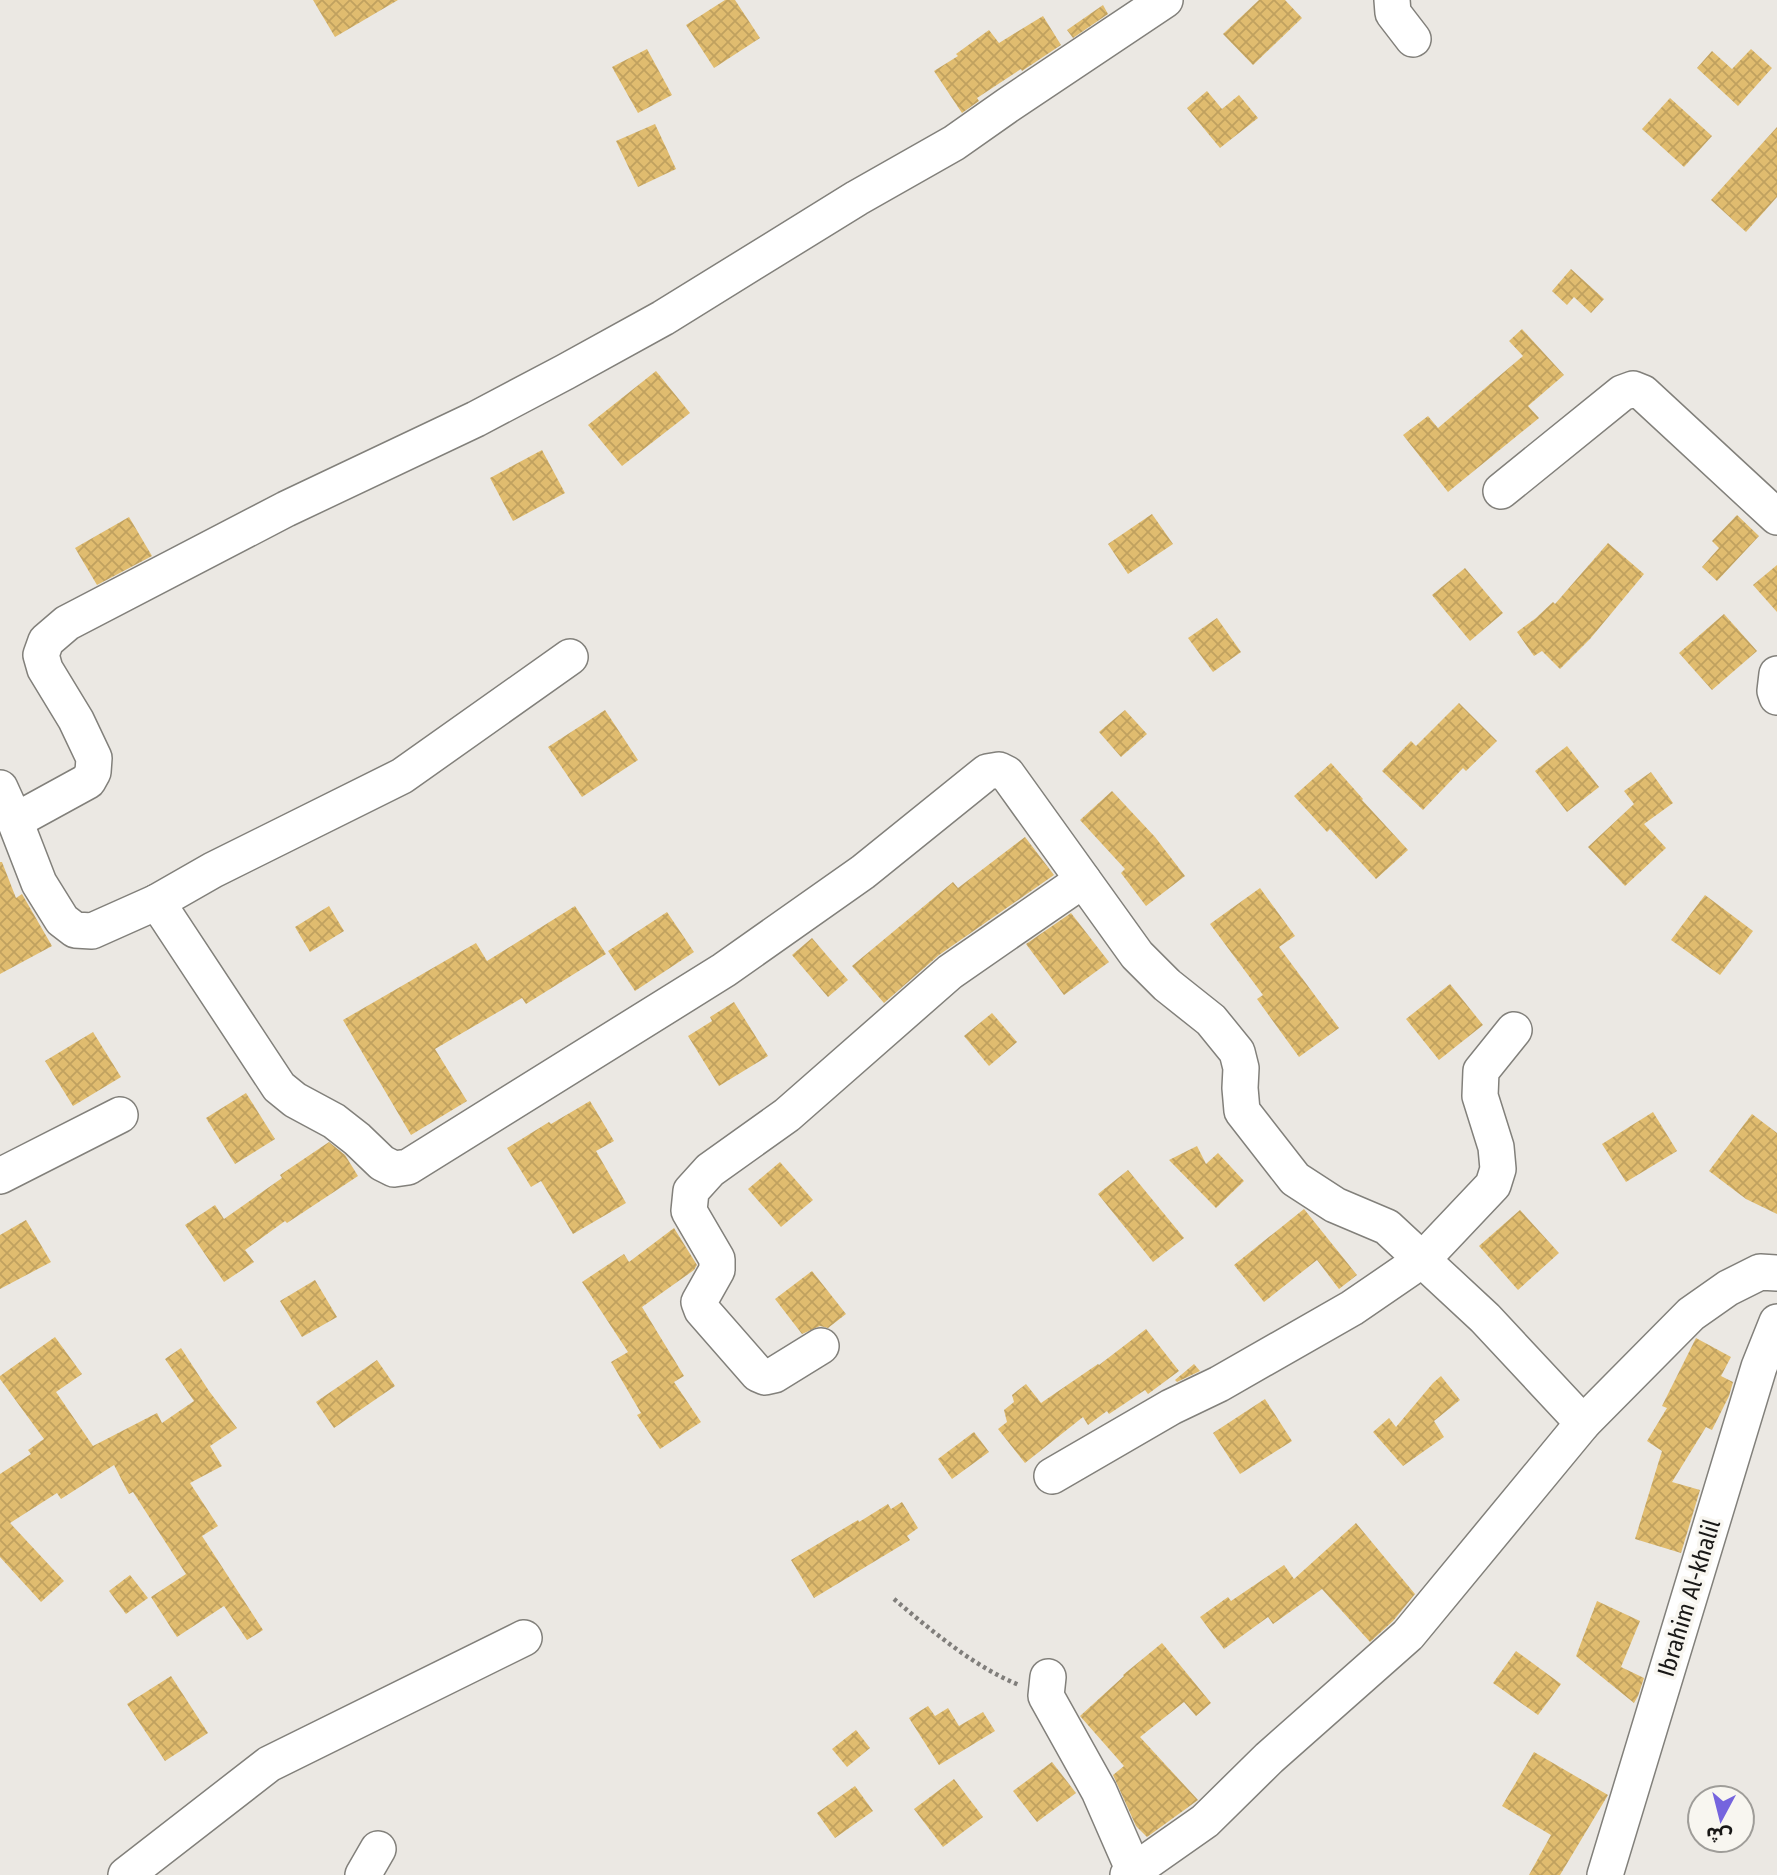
<svg xmlns="http://www.w3.org/2000/svg" width="1777" height="1875" font-family="'Fira Sans Condensed','Noto Sans Arabic',sans-serif">
	<style>
		.building { fill: url(#building-cross-hatch) }
		.lines { fill: none; stroke-linecap: round; stroke-linejoin: round }
		.minor-casing { stroke: #82807b; stroke-width: 38 }
		.path { stroke: #807e7b; stroke-width: 4.5; stroke-dasharray: 3.5 3.5; stroke-linecap: butt }
		.minor { stroke: #fff; stroke-width: 35 }
		.labels { text-anchor: middle; stroke-width: 7; stroke-linejoin: round; paint-order: stroke }
		.street-label { font-size: 24px; fill: #191817; stroke: #f8f6f0 }
	</style>
	<defs>
		<pattern id="building-cross-hatch" width="8" height="8" patternUnits="userSpaceOnUse" patternTransform="scale(1.75)"><rect width="8" height="8" fill="#e0bc6f"/><path d="M0 0l8 8M0 8l8-8" fill="none" stroke="#c0a15f"/></pattern>
	</defs>
	<rect width="100%" height="100%" fill="#ebe8e3"/>
	<g class="building">
		<path d="M313,0H398L335,37Z"/>
		<path d="M725,0H735L760,38L714,68L686,25Z"/>
		<path d="M1259,0H1285L1302,18L1253,65L1223,34Z"/>
		<path d="M1103,5L1108,14L1073,38L1067,30Z"/>
		<path d="M1043,16L1061,45L1022,71L1021,69L977,98L979,101L962,113L934,71L958,56L956,54L989,30L999,43Z"/>
		<path d="M647,49L672,95L638,113L612,67Z"/>
		<path d="M1751,49L1772,68L1738,106L1697,68L1712,51L1732,69Z"/>
		<path d="M1207,91L1222,109L1239,95L1258,118L1220,148L1187,108Z"/>
		<path d="M1670,98L1712,136L1684,167L1642,129Z"/>
		<path d="M655,124L676,169L638,187L616,141Z"/>
		<path d="M1777,127V197L1746,232L1711,200Z"/>
		<path d="M1571,269L1604,299L1591,313L1574,297L1567,305L1552,291Z"/>
		<path d="M1522,329L1564,375L1528,406L1539,418L1448,492L1403,435L1428,416L1438,428L1523,356L1509,341Z"/>
		<path d="M656,371L690,413L622,466L588,425Z"/>
		<path d="M542,450L565,493L513,521L490,478Z"/>
		<path d="M1152,514L1173,544L1128,574L1108,544Z"/>
		<path d="M1737,515L1759,536L1717,581L1702,567L1719,548L1712,541Z"/>
		<path d="M129,517L152,556L97,585L75,548Z"/>
		<path d="M1608,543L1644,574L1590,639L1560,669L1542,651L1534,656L1517,632L1536,618L1553,602L1555,604Z"/>
		<path d="M1777,565V612L1753,585Z"/>
		<path d="M1465,568L1503,613L1470,641L1432,595Z"/>
		<path d="M1724,614L1757,651L1712,690L1679,653Z"/>
		<path d="M1217,618L1241,652L1213,672L1188,638Z"/>
		<path d="M1459,703L1497,741L1466,771L1463,768L1423,810L1382,771L1411,741L1416,746Z"/>
		<path d="M605,710L638,760L582,797L548,747Z"/>
		<path d="M1125,710L1147,734L1121,757L1099,732Z"/>
		<path d="M1567,746L1599,787L1567,812L1535,771Z"/>
		<path d="M1331,763L1363,799L1362,800L1408,850L1376,879L1330,829L1327,832L1294,796Z"/>
		<path d="M1651,772L1673,803L1644,824L1666,848L1625,886L1588,847L1634,804L1624,791Z"/>
		<path d="M1112,791L1155,837L1185,876L1146,906L1121,873L1125,869L1080,820Z"/>
		<path d="M1025,837L1054,875L939,955L884,1003L852,966L953,882L958,888Z"/>
		<path d="M0,862H2L16,898L22,894L52,946L0,974Z"/>
		<path d="M1260,888L1295,936L1279,947L1339,1028L1299,1057L1257,999L1263,995L1210,924Z"/>
		<path d="M1705,895L1753,931L1720,975L1671,940Z"/>
		<path d="M329,906L344,931L310,952L295,927Z"/>
		<path d="M575,906L606,954L526,1004L522,998L435,1049L467,1101L411,1135L343,1020L476,943L487,961Z"/>
		<path d="M667,912L694,952L635,991L608,951Z"/>
		<path d="M1071,913L1109,962L1064,995L1026,944Z"/>
		<path d="M812,938L848,980L828,997L792,955Z"/>
		<path d="M1450,984L1483,1025L1439,1060L1406,1019Z"/>
		<path d="M734,1002L768,1056L719,1086L688,1036L712,1021L710,1017Z"/>
		<path d="M992,1013L1017,1042L989,1066L964,1036Z"/>
		<path d="M93,1032L121,1077L73,1106L45,1061Z"/>
		<path d="M246,1093L275,1139L235,1164L206,1118Z"/>
		<path d="M590,1101L614,1141L596,1151L626,1203L573,1234L541,1181L531,1187L507,1148L549,1122L551,1124Z"/>
		<path d="M1653,1112L1677,1151L1626,1182L1602,1144Z"/>
		<path d="M1752,1114L1777,1133V1214L1746,1199L1709,1171Z"/>
		<path d="M329,1142L345,1155L358,1176L287,1223L285,1221L245,1250L254,1262L224,1282L185,1225L215,1205L224,1219L282,1178L280,1175Z"/>
		<path d="M1197,1146L1206,1164L1218,1153L1244,1181L1216,1208L1169,1160Z"/>
		<path d="M780,1162L813,1200L781,1227L748,1189Z"/>
		<path d="M1128,1170L1184,1238L1153,1262L1098,1194Z"/>
		<path d="M1304,1209L1357,1275L1339,1289L1317,1260L1264,1302L1234,1265Z"/>
		<path d="M1520,1210L1559,1253L1518,1290L1479,1246Z"/>
		<path d="M26,1220L51,1262L0,1289V1235Z"/>
		<path d="M674,1228L697,1265L694,1270L642,1307L684,1376L674,1382L701,1422L660,1449L637,1415L641,1413L611,1362L628,1352L582,1282L624,1254L629,1262Z"/>
		<path d="M812,1271L846,1314L828,1328L820,1326L802,1334L775,1299Z"/>
		<path d="M315,1280L337,1317L302,1337L280,1301Z"/>
		<path d="M1146,1329L1179,1371L1148,1394L1145,1390L1109,1414L1107,1411L1088,1425L1083,1417L1025,1463L998,1429L1007,1422L1004,1410L1014,1402L1012,1395L1026,1384L1041,1403L1098,1364L1099,1365Z"/>
		<path d="M55,1337L82,1374L56,1392L93,1446L157,1413L162,1423L194,1401L165,1359L181,1348L209,1391L237,1428L210,1446L222,1466L190,1483L218,1526L202,1536L263,1630L247,1640L224,1606L177,1637L151,1597L186,1574L133,1492L129,1494L114,1465L61,1499L57,1493L10,1523L64,1581L41,1602L0,1557V1474L31,1454L28,1450L44,1439L0,1379V1376Z"/>
		<path d="M1696,1338L1731,1357L1721,1376L1733,1382L1729,1396L1712,1430L1706,1427L1672,1482L1700,1490L1681,1553L1635,1539L1662,1451L1647,1441L1667,1408L1662,1406Z"/>
		<path d="M377,1360L395,1386L334,1428L316,1402Z"/>
		<path d="M1194,1364L1200,1371L1177,1382L1175,1380Z"/>
		<path d="M1441,1376L1460,1400L1434,1421L1444,1437L1403,1466L1373,1432L1389,1418L1396,1427L1433,1383Z"/>
		<path d="M1265,1399L1292,1441L1240,1474L1213,1433Z"/>
		<path d="M974,1432L989,1452L952,1479L938,1459Z"/>
		<path d="M902,1502L918,1528L907,1536L910,1540L814,1598L791,1560L858,1520L859,1522L888,1504L891,1509Z"/>
		<path d="M1356,1523L1415,1594L1393,1621L1370,1642L1322,1589L1273,1624L1268,1617L1224,1649L1200,1617L1228,1597L1231,1601L1284,1565L1294,1579Z"/>
		<path d="M130,1575L148,1598L126,1614L109,1591Z"/>
		<path d="M1597,1601L1640,1621L1621,1667L1644,1678L1638,1696L1634,1703L1576,1656Z"/>
		<path d="M1162,1643L1211,1703L1196,1716L1184,1702L1140,1737L1198,1800L1147,1837L1136,1826L1113,1775L1124,1766L1080,1716L1124,1676L1123,1675Z"/>
		<path d="M1516,1651L1561,1684L1538,1715L1493,1683Z"/>
		<path d="M171,1676L208,1733L165,1761L127,1704Z"/>
		<path d="M928,1706L935,1716L948,1708L959,1726L983,1712L995,1731L939,1765L909,1718Z"/>
		<path d="M856,1730L870,1748L847,1767L832,1749Z"/>
		<path d="M1534,1752L1608,1795L1560,1875H1529L1551,1835L1502,1806Z"/>
		<path d="M1052,1762L1076,1793L1037,1822L1013,1791Z"/>
		<path d="M954,1779L983,1817L943,1847L914,1809Z"/>
		<path d="M855,1786L873,1811L835,1838L817,1813Z"/>
	</g>
	<g class="lines">
		<defs>
			<g id="minor">
				<path d="M1392,0L1393,13L1413,39"/>
				<path d="M1501,491L1622,393L1633,389L1643,393L1777,517"/>
				<path d="M1777,674L1775,691L1777,697"/>
				<path d="M0,788L15,821L39,883L62,920L75,930L92,931L157,902L279,1087L295,1100L334,1121L357,1139L382,1163L394,1169L408,1167L724,970L863,872L987,772L999,770L1007,774L1137,955L1167,985L1211,1020L1237,1052L1241,1068L1240,1088L1242,1111L1295,1179L1335,1205L1387,1227L1485,1318L1583,1423"/>
				<path d="M15,821L88,781L93,772L94,758L76,720L45,669L41,655L46,641L67,623L286,509L476,419L565,372L663,318L857,198L954,143L1008,105L1165,0"/>
				<path d="M157,902L213,870L402,776L570,657"/>
				<path d="M0,1176L120,1115"/>
				<path d="M821,1346L774,1375L765,1377L758,1374L702,1310L699,1302L717,1270V1259L689,1211L691,1191L710,1170L787,1115L950,972L1083,880"/>
				<path d="M1052,1476L1171,1407L1219,1384L1352,1308L1422,1260L1493,1185L1498,1169L1496,1147L1480,1096L1481,1071L1514,1030"/>
				<path d="M1048,1677L1046,1696L1099,1791L1134,1871"/>
				<path d="M126,1875L269,1764L524,1638"/>
				<path d="M363,1875L378,1849"/>
				<path d="M1128,1875L1205,1821L1269,1758L1408,1635L1583,1423L1691,1314L1728,1288L1760,1272L1777,1273"/>
				<path d="M1605,1875L1759,1367L1777,1322"/>
			</g>
		</defs>
		<use href="#minor" class="minor-casing"/>
		<path class="path" d="M894,1599C932,1631 973,1666 1019,1685"/>
		<use href="#minor" class="minor"/>
	</g>
	<g class="labels">
		<g class="street-label">
			<text transform="translate(1689 1598) rotate(-73)" y="8">Ibrahim Al-khalil</text>
		</g>
	</g>
	<g transform="translate(1721 1819) rotate(187)"><circle r="33" fill="#f8f6f0" stroke="#9f9d99" stroke-width="2"/>
	<path d="M0-5L12 26L0 18L-12 26Z" fill="#7564de"/>
	<text y="-10" font-size="19" font-weight="bold" text-anchor="middle" fill="#191817">ش</text>
	</g>
</svg>
